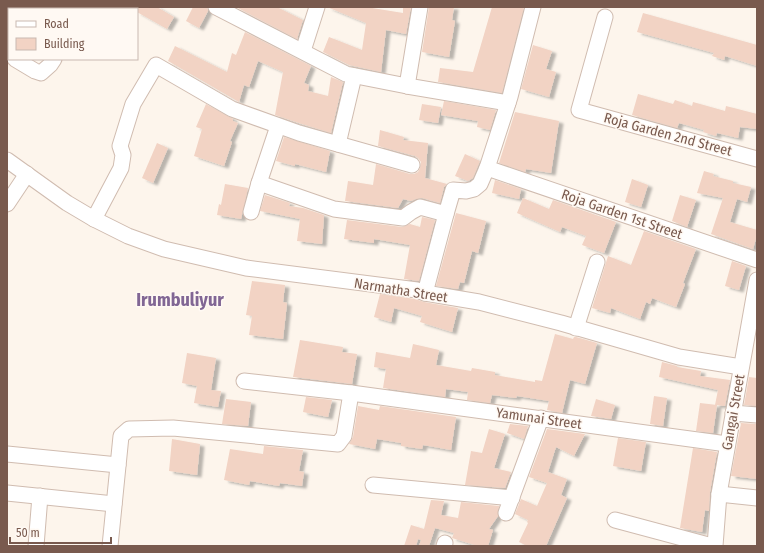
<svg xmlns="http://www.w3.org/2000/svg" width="764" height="553" font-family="'Fira Sans Condensed',sans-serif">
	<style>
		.building { fill: #f2d3c4; filter: url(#shadow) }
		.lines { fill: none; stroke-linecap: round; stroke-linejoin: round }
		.minor-casing { stroke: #d0bcb0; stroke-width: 17 }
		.minor { stroke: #fff; stroke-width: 15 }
		.labels { text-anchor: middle; stroke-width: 3; stroke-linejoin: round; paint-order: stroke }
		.street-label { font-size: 14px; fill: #795a4e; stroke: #fff9f3 }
		.district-label { font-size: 18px; font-weight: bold; fill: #816694; stroke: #fff9f3 }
	</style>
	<defs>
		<filter id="shadow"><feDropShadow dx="4.5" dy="2.5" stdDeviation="1" flood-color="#0004"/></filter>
	</defs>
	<rect width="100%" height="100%" fill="#fdf5ec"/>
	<g class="building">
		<path d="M128,7H157L174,17L167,29L137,12V9H131Z"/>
		<path d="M193,7H207L208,11L199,28L186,21Z"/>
		<path d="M236,7H277L303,20L297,39Z"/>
		<path d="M327,7H366L403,13V7H411L406,34L386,30L381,72L349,65L323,52L329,37L362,50L366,23Z"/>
		<path d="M429,7H454L452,20L455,21L449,57L422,52Z"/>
		<path d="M492,7H524L502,93L438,82L440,68L473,72Z"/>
		<path d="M643,13L757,45V66L725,56L724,60L712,56L714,53L637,32Z"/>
		<path d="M245,32L311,66L304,83L309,85L308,91L328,96L331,77L343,82L331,133L302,124L275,115L283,72L258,61L249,87L244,85L239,102L168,61L175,46L227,72L232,53L236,55Z"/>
		<path d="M533,45L552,51L546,69L556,72L549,97L521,89Z"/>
		<path d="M638,94L673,104L675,100L692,106L693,102L725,111L726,106L757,114V129L740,127L738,138L717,133L716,136L703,132L704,130L679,123L677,128L632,115Z"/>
		<path d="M444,101L496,110L490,130L477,127L478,121L441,115Z"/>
		<path d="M206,104L233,119V121L238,123L230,141L232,142L224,166L194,156L202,129L196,127Z"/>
		<path d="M422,104L441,107L438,123L419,120Z"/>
		<path d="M515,112L559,121L551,173L526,169L525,172L499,163Z"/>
		<path d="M380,130L404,137L403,140L428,143L425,178L447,184L444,187L440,203L422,198L416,199L411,201L403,199L398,208L345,201L348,181L373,185L376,164L410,174H414L418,172L420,168L421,162L418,158L415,156L378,146Z"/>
		<path d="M284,137L330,151L326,172L295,164V166L276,161Z"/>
		<path d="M157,143L168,148L153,183L142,178Z"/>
		<path d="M465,154L480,161L473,178L468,181L455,176Z"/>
		<path d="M704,171L714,174L713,176L733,181V183L751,187L747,202L737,199L730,222L757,230V235L753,249L711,234L723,198L697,193Z"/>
		<path d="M632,179L648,185L641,207L625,202Z"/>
		<path d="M495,180L521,189L519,199L492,193Z"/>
		<path d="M225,184L248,188L241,219L217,215L219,204L221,205Z"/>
		<path d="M265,195L290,203L289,206L303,208L324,215L322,244L297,241L300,219L260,211Z"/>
		<path d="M680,195L696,200L687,227L672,221Z"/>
		<path d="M523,198L549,209L553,200L616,222L604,253L582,245L586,236L562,227L560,232L517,213Z"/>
		<path d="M456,213L486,221L478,253L472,251L464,283L460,282L458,289L436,286Z"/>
		<path d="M422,217L435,220L419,281L404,279L410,245L374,239V243L344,239L347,220L402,227L410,224L420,227Z"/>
		<path d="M644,231L696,249L683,283L685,284L676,307L652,298L650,304L646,302L640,319L611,308L610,313L592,308L608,256L631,265Z"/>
		<path d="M732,261L746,266L739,290L725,286Z"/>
		<path d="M252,281L285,285L283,302L287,303L283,339L249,335L252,316L246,315Z"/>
		<path d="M380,294L415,299L424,302L458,308L452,332L420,322L422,316L394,308L391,322L374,317Z"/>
		<path d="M555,334L573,339L574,337H576L597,343L585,384L570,380L562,413L547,410L549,401L517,396L516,398L492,395L490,403L467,400L468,392L446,389L445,397L383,388L386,369L374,367L376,352L410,358L413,344L439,350L436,365L471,371L472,368L495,372V375L535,382V380L542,381Z"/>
		<path d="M300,340L343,347L342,352L357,354L352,384L293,377Z"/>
		<path d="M187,353L216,358L211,390L221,391L218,407L194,403L197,386L182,383Z"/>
		<path d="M662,362L677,366V367L701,371L700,376L730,380L725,406L715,405L718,390L659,377Z"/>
		<path d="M749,377L757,378V406L744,405Z"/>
		<path d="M654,396L667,398L663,426L650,424Z"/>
		<path d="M306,397L332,400L328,417L303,412Z"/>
		<path d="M226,399L251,402L248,426L222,424Z"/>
		<path d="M596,399L615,405L611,419L591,416Z"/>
		<path d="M700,403L717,405L713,433L696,431Z"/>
		<path d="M358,406L379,410L380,406L456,417L451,450L423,445L422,449L401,446V443L377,439L375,449L349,444L353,437Z"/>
		<path d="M741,423L757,424V479L731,476Z"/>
		<path d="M510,424L528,426L524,439L507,433Z"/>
		<path d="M489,429L505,434L494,468L511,472L505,488L465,485L471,451L482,453Z"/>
		<path d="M547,429L585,434L574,456L556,447L548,472L567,479L561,495L567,498L546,546H527L519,542L528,523L527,522L528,520L515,514L521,499L537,506L547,483L529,477Z"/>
		<path d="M618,438L646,442L641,471L613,466Z"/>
		<path d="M172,439L200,444L197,475L169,471Z"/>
		<path d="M264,446L303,450L299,471L304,472L302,486L280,483L279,486L250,481L249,485L224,480L230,449L263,454Z"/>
		<path d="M693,448L717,452L710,492L709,511L705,510L702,532L680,528Z"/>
		<path d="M431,500L444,501L441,515L458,518L461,502L499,506L498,516L489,529L493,530L488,546H478L452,538L454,533L435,528L429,546H419L421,540L418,539L416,546H404L411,525L424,529Z"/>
	</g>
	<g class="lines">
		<defs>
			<g id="minor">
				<path d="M75,7L79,9"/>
				<path d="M216,7L346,74L407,86L508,103"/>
				<path d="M605,17L579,110L757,159"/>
				<path d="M303,51L317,7"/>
				<path d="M15,59L35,71L41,73L50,65L54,59"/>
				<path d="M407,86L420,7"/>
				<path d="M338,144L354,76"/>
				<path d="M7,160L67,203L94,219L128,236L164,249L246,268L417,290L425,293L479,302L561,323L679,357L741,367"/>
				<path d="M487,168L757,260"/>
				<path d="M259,183L278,126"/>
				<path d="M7,204L27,174"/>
				<path d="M251,212L259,183L334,209L403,218L411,212L420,207L446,214"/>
				<path d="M94,219L121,168L123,155L120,146L133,104L156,65L232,109L299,133L412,165"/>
				<path d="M425,293L446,214L453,190L466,191L474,189L480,184L487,168L510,97L533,7"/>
				<path d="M576,328L597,262"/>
				<path d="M244,381L351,393L727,444"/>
				<path d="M733,413L757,415"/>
				<path d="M7,454L118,465"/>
				<path d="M373,485L512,498"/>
				<path d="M7,493L114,504"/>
				<path d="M719,494L757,498"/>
				<path d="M506,513L541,418"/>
				<path d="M615,520L712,546"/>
				<path d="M36,546L40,496"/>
				<path d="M110,546L121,436L129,429L173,428L338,444L344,436L351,393"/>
				<path d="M444,546L445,543"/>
				<path d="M715,546L719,494L757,280"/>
			</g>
		</defs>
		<use href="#minor" class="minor-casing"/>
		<use href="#minor" class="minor"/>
	</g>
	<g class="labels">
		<g class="street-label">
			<text transform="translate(668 134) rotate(15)" y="5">Roja Garden 2nd Street</text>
			<text transform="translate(622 214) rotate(19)" y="5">Roja Garden 1st Street</text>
			<text transform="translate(401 290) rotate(9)" y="5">Narmatha Street</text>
			<text transform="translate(733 412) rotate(-80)" y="5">Gangai Street</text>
			<text transform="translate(539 418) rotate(8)" y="5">Yamunai Street</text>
		</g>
		<g class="district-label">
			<text x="180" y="306">Irumbuliyur</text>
		</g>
	</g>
	<rect width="764" height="553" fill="none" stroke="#795a4e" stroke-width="16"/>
	<rect x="8" y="8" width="130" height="52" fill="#fff9f3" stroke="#c9b9b1"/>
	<rect x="16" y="21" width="20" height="6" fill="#ffffff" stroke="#c9b9b1"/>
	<text x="44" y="28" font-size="12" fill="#795a4e">Road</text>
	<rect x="16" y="38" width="20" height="12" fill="#f2d3c4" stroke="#c9b9b1"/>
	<text x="44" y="48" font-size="12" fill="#795a4e">Building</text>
	<path d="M10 537v6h101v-6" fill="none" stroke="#795a4e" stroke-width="2"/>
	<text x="16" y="537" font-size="12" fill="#795a4e" stroke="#fff9f3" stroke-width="3" paint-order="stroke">50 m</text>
</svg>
